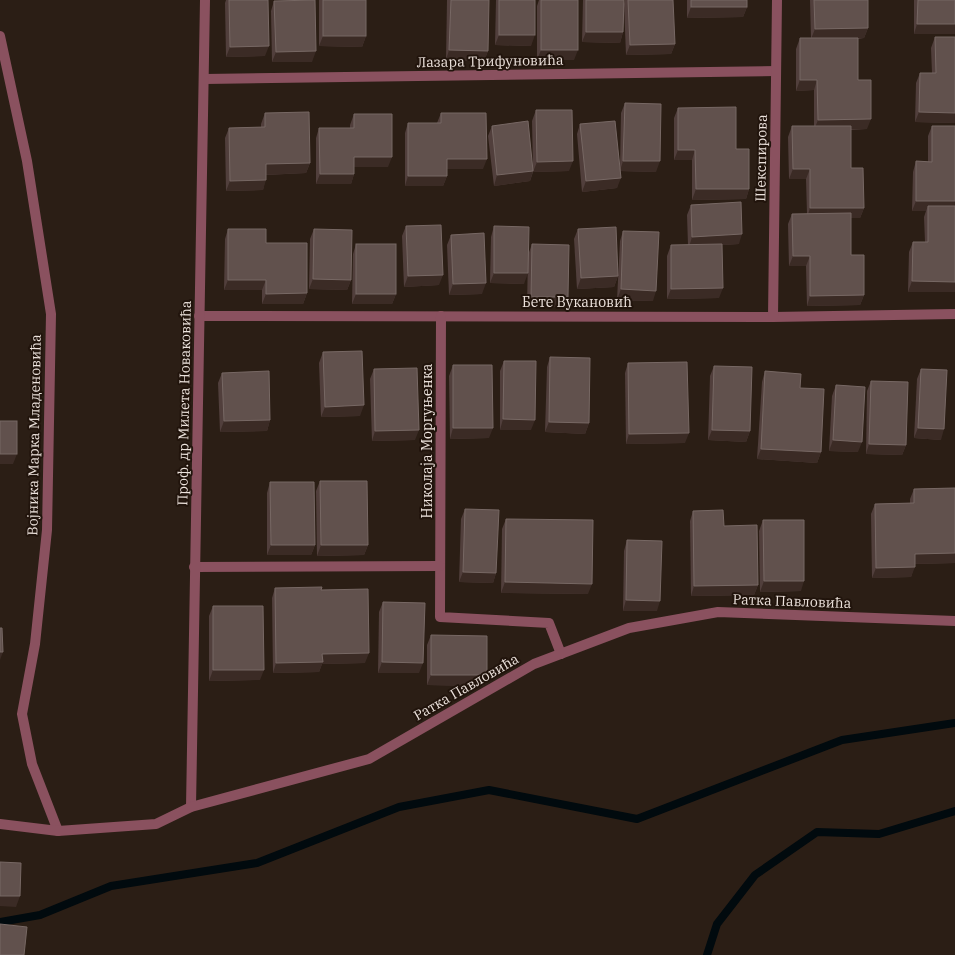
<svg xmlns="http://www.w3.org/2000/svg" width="955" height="955" font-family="'IBM Plex Serif',serif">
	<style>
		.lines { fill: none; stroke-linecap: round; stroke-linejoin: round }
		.stream { stroke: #010a0e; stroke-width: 8 }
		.minor { stroke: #8a515f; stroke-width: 10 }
		.wall { fill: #513f3c }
		.shaded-wall { fill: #3b2b25 }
		.building { fill: #61514d; stroke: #776864 }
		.labels { text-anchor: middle; stroke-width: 4; stroke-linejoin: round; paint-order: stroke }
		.street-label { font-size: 14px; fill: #ece2dc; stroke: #21140c }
	</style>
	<rect width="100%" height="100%" fill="#2b1e15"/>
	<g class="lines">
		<g class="stream">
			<path d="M0,922L40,915L111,886L257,863L399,807L489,790L637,819L842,740L955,723"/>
			<path d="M707,955L717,924L755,875L817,832L879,834L955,811"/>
		</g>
		<g class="minor">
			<path d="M0,36L27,161L51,314L47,530L35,644L22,714L32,764L58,831"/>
			<path d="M205,79L776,71"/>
			<path d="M199,316L773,317L955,314"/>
			<path d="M441,316L440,617L549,623L561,654"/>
			<path d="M773,317L777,0"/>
			<path d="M194,567L440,566"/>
			<path d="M191,807L205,0"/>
			<path d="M0,824L58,831L156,824L191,807L369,759L534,664L629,628L718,612L955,621"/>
		</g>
	</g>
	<g class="wall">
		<path d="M226,0H229L265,56L226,57L225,3Z"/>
		<path d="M319,0H366V36L362,47L319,46Z"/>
		<path d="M447,0H489L488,51L484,61L446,60Z"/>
		<path d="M496,0H535L531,46L495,45Z"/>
		<path d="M539,0H578L574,60H537V6Z"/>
		<path d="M583,0H624L623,32L620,43L582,42Z"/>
		<path d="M625,0H628L675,44L671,54L626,55L624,4Z"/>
		<path d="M687,0H747V7L743,17L687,18Z"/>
		<path d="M810,0H868V28L864,38L858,39V80L867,129L851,130V168L864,208L860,218H851V255L864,295L860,305L807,306L806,266H789L788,224L792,214H807L806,179H789L788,137L792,126H814V90L796,91V49L800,38H811Z"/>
		<rect x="914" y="0" width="41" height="34"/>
		<path d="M274,1L312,62H272L271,11Z"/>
		<path d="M935,37H955V123L915,122L916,83L920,73H932L931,48Z"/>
		<path d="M625,103L656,172L620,171L617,188L582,192L577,134L580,124L620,170L621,113Z"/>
		<path d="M678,108L736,149L749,189L746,199L692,200V160H674V118Z"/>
		<path d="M536,110L569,171L533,172L530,181L494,186L488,136L492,126L533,170L532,121Z"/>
		<path d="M265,113L310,163L306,173L266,175L263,190L226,191L225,138L229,128L261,127V124Z"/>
		<path d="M441,113L483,169H447V176L443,186H405V133L408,123H437Z"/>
		<path d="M354,114L388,167H354V174L351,184H316V138L319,128H350V125Z"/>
		<path d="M932,126H955V292H908L909,252L913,242H925L924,217L926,211H912L913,172L916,161L928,162V136Z"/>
		<path d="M691,205L739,244L722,245L719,298L667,299V256L671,245H688L687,215Z"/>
		<path d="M406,226L439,285L404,287L402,236Z"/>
		<path d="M494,226L524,284L490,283L491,237Z"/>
		<path d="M228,229L266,243L307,293L303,304H262V290H224L225,239Z"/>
		<path d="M314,229L351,280L347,290L309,289L310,239Z"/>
		<path d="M578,229L618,276L614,287L577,289L574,239Z"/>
		<path d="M623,231L653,301L617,300L620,241Z"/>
		<path d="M451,235L482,294L449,295L447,245Z"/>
		<path d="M356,244L396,294L392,304H352L353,254Z"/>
		<path d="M532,244L565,307H527L528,255Z"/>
		<path d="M323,352L360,416L321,417L319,363Z"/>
		<path d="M550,357L589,423L585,434L545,432L547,367Z"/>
		<path d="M504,361L531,430H500V371Z"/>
		<path d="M628,363L685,443L626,444L625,373Z"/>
		<path d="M453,365L489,438L450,439L449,376Z"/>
		<path d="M714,366L750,431L746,442L708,440L710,376Z"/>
		<path d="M374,369L415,440L372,441L370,379Z"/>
		<path d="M921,369L941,440L914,438L917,379Z"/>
		<path d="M765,371L800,388L821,452L817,463L757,459L762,382Z"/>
		<path d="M222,373L270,420L267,431L220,432L218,383Z"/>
		<path d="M871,381L906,445L902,455L866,454L867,391Z"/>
		<path d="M836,385L858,452L829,451L832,396Z"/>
		<path d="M320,481L368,545L364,555L317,556L316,491Z"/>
		<path d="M270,482L315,545L311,555H267V493Z"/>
		<path d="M955,488V563L915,564L911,577L872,578L871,514L875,504L910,503V499L914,489Z"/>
		<path d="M465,509L496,573L493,583L459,582L461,519Z"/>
		<path d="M693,511L724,526L758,585L754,595L691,596L690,521Z"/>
		<path d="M506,519L588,594L501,593L502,529Z"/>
		<path d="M763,520L801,591L760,592L759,531Z"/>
		<path d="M627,540L657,611H623L624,551Z"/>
		<path d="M275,588L321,590L365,663L322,664L319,672L273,673L272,598Z"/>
		<path d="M383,602L419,673H378L379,612Z"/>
		<path d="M213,606L260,680L209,681V616Z"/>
		<path d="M431,635L487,675L483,686L427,685V645Z"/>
	</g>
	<g class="shaded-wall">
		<path d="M691,7H747L743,17L687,18Z"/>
		<path d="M917,24H955V34H914Z"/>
		<path d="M868,28L864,38L811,39L815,29Z"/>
		<path d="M586,32H623L620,43L582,42Z"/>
		<path d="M499,35H535L531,46L495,45Z"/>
		<path d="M323,36H366L362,47L319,46Z"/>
		<path d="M675,44L671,54L626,55L630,45Z"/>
		<path d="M269,46L265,56L226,57L230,47Z"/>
		<path d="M449,50L488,51L484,61L446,60Z"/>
		<path d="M541,50H578L574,60H537Z"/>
		<path d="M316,51L312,62H272L276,52Z"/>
		<path d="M800,80H817L814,90L796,91Z"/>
		<path d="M919,112L955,113V123L915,122Z"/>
		<path d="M871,119L867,129L814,130L818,120Z"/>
		<path d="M678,150H695L692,160H674Z"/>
		<path d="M354,157H392L388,167H351Z"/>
		<path d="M447,159H487L483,169H443Z"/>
		<path d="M573,161L569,171L533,172L537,162Z"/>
		<path d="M623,161H660L656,172L620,171Z"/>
		<path d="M310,163L306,173L262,175L266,164Z"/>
		<path d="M793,169H810L806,179H789Z"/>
		<path d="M533,171L530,181L494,186L497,175Z"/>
		<path d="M320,174H354L351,184H316Z"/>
		<path d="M408,176H447L443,186H405Z"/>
		<path d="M621,178L617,188L582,192L586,181Z"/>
		<path d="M266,180L263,190L226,191L230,181Z"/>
		<path d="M696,189H749L746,199L692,200Z"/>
		<path d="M916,201H955V212L928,206L926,211H912Z"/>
		<path d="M810,208H864L860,218H807Z"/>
		<path d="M742,234L739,244L689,247L692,237Z"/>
		<path d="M793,256H810L806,266H789Z"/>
		<path d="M494,273H528L524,284L490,283Z"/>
		<path d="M443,275L439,285L404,287L408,276Z"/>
		<path d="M618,276L614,287L577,289L581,278Z"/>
		<path d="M313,279L351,280L347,290L309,289Z"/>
		<path d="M228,280H266L262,290H224Z"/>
		<path d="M912,281L955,282V292H908Z"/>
		<path d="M486,283L482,294L449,295L453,284Z"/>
		<path d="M723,288L719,298L667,299L671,289Z"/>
		<path d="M621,289L656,291L653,301L617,300Z"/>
		<path d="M307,293L303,304H262L266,294Z"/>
		<path d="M356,294H396L392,304H352Z"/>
		<path d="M864,295L860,305L807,306L810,296Z"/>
		<path d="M531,297H568L565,307H527Z"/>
		<path d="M364,405L360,416L321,417L325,407Z"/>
		<path d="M503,419L535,420L531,430H500Z"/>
		<path d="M270,420L267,431L220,432L224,421Z"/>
		<path d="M549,422L589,423L585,434L545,432Z"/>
		<path d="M453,428H493L489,438L450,439Z"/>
		<path d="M918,428L944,429L941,440L914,438Z"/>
		<path d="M419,430L415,440L372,441L375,431Z"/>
		<path d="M712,430L750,431L746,442L708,440Z"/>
		<path d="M689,433L685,443L626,444L629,434Z"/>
		<path d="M833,440L862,442L858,452L829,451Z"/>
		<path d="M869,444L906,445L902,455L866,454Z"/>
		<path d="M761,449L821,452L817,463L757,459Z"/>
		<path d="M0,454H17L13,464H0Z"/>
		<path d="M271,545H315L311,555H267Z"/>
		<path d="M321,545H368L364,555L317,556Z"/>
		<path d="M955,553V563L911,564L915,554Z"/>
		<path d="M915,567L911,577L872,578L876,568Z"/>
		<path d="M463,572L496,573L493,583L459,582Z"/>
		<path d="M764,581H804L801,591L760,592Z"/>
		<path d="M505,582L592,584L588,594L501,593Z"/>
		<path d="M758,585L754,595L691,596L694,586Z"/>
		<path d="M626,600L660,601L657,611H623Z"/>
		<path d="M0,652H3L0,660Z"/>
		<path d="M369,653L365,663L322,664L319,672L273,673L276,663L322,654Z"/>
		<path d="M382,662L423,663L419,673H378Z"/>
		<path d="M213,670H264L260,680L209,681Z"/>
		<path d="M431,675H487L483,686L427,685Z"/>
		<path d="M0,896H20L16,907L0,906Z"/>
	</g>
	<g class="building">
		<path d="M229,0H268L269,46L230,47Z"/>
		<path d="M315,0L316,51L276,52L274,1Z"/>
		<rect x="323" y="0" width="43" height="36"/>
		<path d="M451,0H489L488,51L449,50Z"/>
		<rect x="499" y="0" width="36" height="35"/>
		<rect x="541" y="0" width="37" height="50"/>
		<path d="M586,0H624L623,32H586Z"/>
		<path d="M628,0H673L675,44L630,45Z"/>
		<rect x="691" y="0" width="56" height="7"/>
		<path d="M814,0H868V28L815,29Z"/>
		<path d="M918,0H955V24H917Z"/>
		<path d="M935,37H955V113L919,112L920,73H936Z"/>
		<path d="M800,38H858V80H871V119L818,120L817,80H800Z"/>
		<path d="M625,103L661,104L660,161H623Z"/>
		<path d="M736,107V149H749V189H696L695,150H678V108Z"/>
		<path d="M536,110H572L573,161L537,162Z"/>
		<path d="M309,112L310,163L266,164V180L230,181L229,128L265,127V113Z"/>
		<path d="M441,113H486L487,159H447V176H408V123H441Z"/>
		<path d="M354,114H392V157H354V174H320L319,128H354Z"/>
		<path d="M528,121L533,171L497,175L492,126Z"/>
		<path d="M615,121L621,178L586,181L580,124Z"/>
		<path d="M792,126H851V168H863L864,208H810V169H793Z"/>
		<path d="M932,126H955V201H916V161L932,162Z"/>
		<path d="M741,202L742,234L692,237L691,205Z"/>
		<path d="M928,206H955V282L912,281L913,242H928Z"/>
		<path d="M851,213V255H864V295L810,296V256H793L792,214Z"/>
		<path d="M441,225L443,275L408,276L406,226Z"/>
		<path d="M494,226L529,227L528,273H494Z"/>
		<path d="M616,227L618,276L581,278L578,229Z"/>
		<path d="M228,229H266V243H307V293L266,294V280H228Z"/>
		<path d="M314,229L352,230L351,280L313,279Z"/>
		<path d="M623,231L659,232L656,291L621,289Z"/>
		<path d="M484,233L486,283L453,284L451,235Z"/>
		<rect x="356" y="244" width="40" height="50"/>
		<path d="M532,244L569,245L568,297H531Z"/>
		<path d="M722,244L723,288L671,289V245Z"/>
		<path d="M362,351L364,405L325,407L323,352Z"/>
		<path d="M550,357L590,358L589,423L549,422Z"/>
		<path d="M504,361H536L535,420L503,419Z"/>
		<path d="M687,362L689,433L629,434L628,363Z"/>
		<path d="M453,365H492L493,428H453Z"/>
		<path d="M714,366L752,367L750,431L712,430Z"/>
		<path d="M417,368L419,430L375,431L374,369Z"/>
		<path d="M921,369L947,370L944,429L918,428Z"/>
		<path d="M269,371L270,420L224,421L222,373Z"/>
		<path d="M765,371L801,374L800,388L824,389L821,452L761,449Z"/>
		<path d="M871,381L908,382L906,445L869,444Z"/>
		<path d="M836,385L865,387L862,442L833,440Z"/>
		<rect x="0" y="421" width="17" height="33"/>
		<path d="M320,481H367L368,545H321Z"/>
		<path d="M270,482H314L315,545H271Z"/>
		<path d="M955,488V553L915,554V567L876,568L875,504L914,503V489Z"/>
		<path d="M465,509L499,510L496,573L463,572Z"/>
		<path d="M723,510L724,526L757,525L758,585L694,586L693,511Z"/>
		<path d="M506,519L593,520L592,584L505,582Z"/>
		<path d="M763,520H804V581H764Z"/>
		<path d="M627,540L662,541L660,601L626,600Z"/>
		<path d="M322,587L321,590L368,589L369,653L322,654L323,662L276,663L275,588Z"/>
		<path d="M383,602L425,603L423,663L382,662Z"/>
		<path d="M213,606H263L264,670H213Z"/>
		<path d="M0,628H2L3,652H0Z"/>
		<path d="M431,635L487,636V675H431Z"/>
		<path d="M0,862L21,863L20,896H0Z"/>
		<path d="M0,924L27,927L24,955H0Z"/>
	</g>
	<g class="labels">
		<g class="street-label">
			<text transform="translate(490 61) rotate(-1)" y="5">Лазара Трифуновића</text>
			<text transform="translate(761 158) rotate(-89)" y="5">Шекспирова</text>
			<text x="577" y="307">Бете Вукановић</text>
			<text transform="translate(184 403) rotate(-89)" y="5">Проф. др Милета Новаковића</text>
			<text transform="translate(34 435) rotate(-89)" y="5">Војника Марка Младеновића</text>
			<text transform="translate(427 441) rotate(-90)" y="5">Николаја Моргуњенка</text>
			<text transform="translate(792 601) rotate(2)" y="5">Ратка Павловића</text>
			<text transform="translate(466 687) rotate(-30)" y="5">Ратка Павловића</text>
		</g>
	</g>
</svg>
